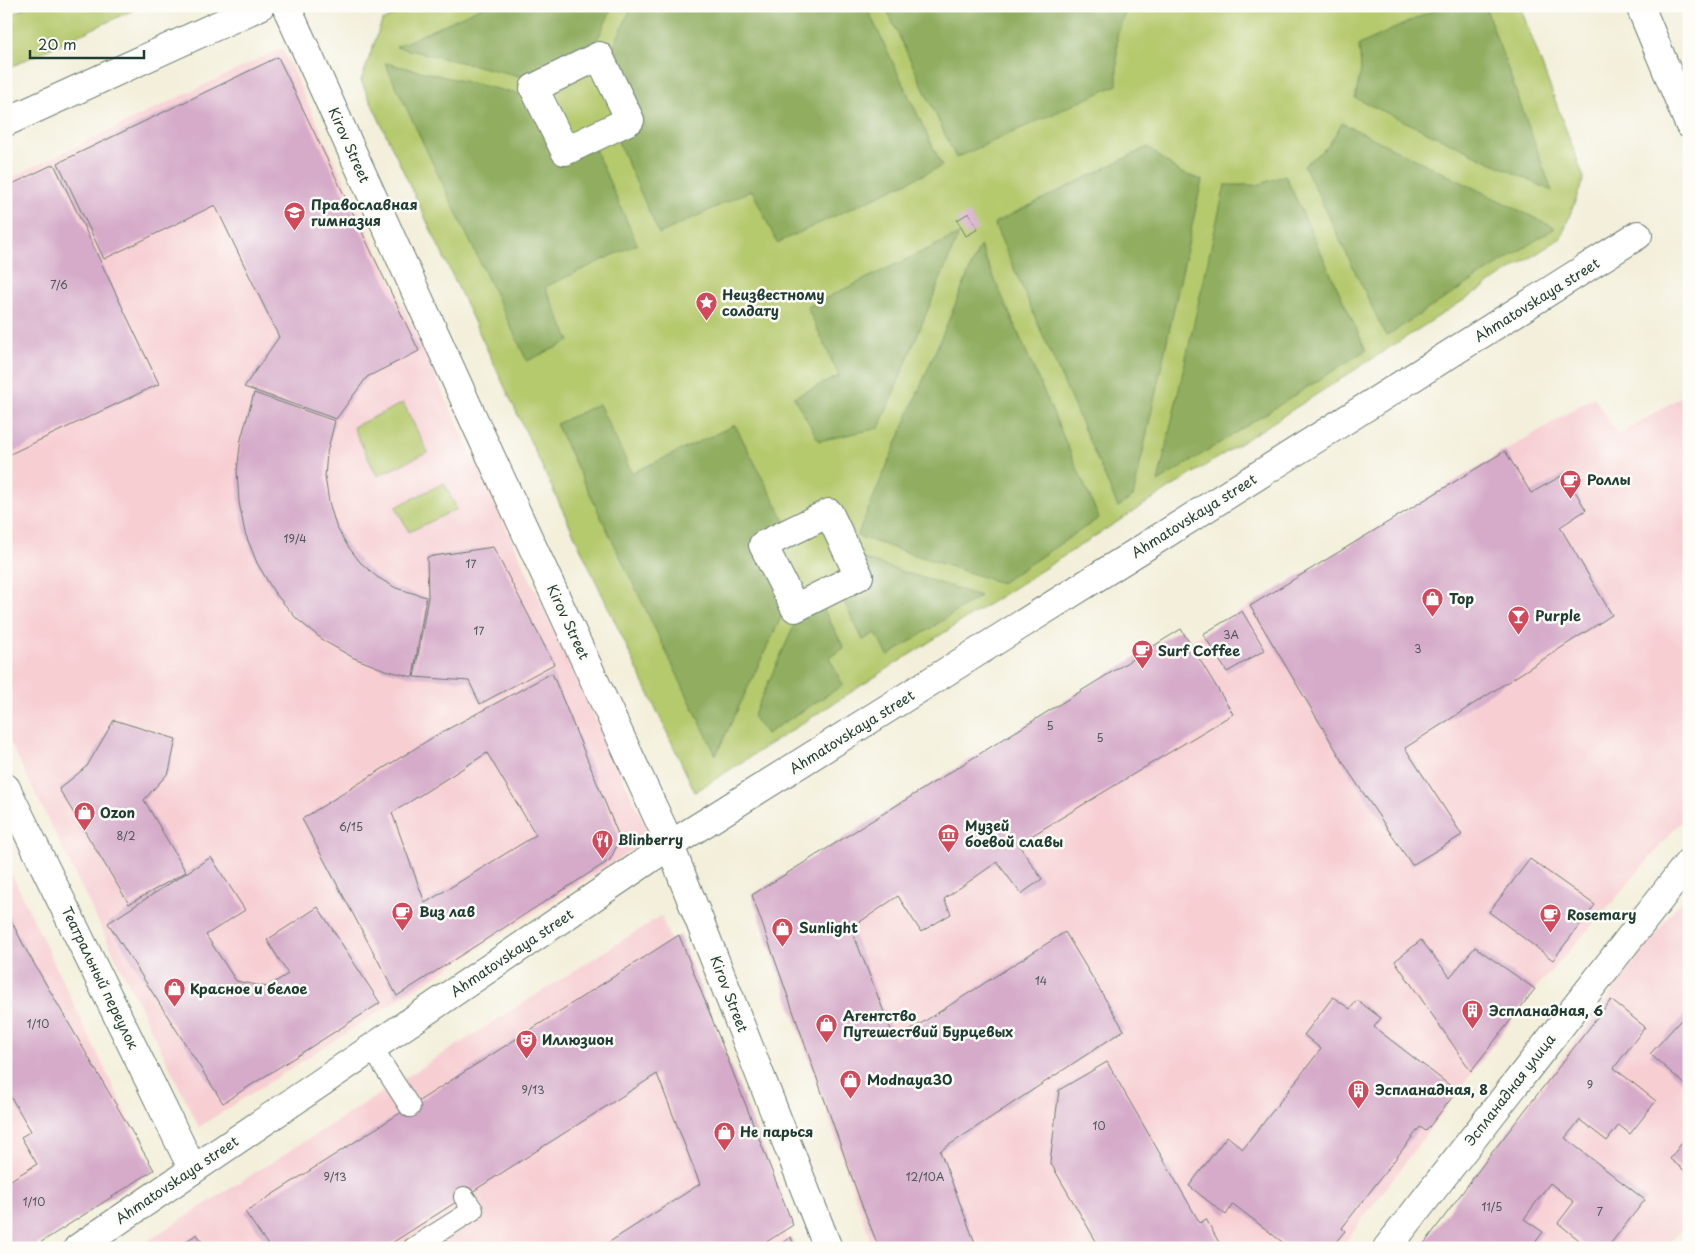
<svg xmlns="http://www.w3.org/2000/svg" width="1695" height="1254" font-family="'Playpen Sans',sans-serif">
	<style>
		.built { fill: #f7cfd3 }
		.green { fill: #b5c96d; stroke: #6a8350 }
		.forest { fill: #90ad60; stroke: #58754a }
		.building { fill: #d5abc9; fill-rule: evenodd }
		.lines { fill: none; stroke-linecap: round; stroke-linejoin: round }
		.service-casing { stroke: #697b6e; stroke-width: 22 }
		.pedestrian-casing { stroke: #697b6e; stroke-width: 30 }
		.minor-casing { stroke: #697b6e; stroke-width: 30 }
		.tertiary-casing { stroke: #697b6e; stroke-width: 30 }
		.service { stroke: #fff; stroke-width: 20 }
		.pedestrian { stroke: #fff; stroke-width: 28 }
		.minor { stroke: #fff; stroke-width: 28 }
		.tertiary { stroke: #fff; stroke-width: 28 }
		.labels { text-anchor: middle; stroke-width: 5; stroke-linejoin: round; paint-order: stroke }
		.number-label { font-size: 11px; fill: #4c5859 }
		.street-label { font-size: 14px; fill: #1f3d34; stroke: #fdfcf7 }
		.poi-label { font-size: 14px; font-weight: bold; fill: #1f3d34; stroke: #fdfcf7; text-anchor: start }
	</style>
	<rect width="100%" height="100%" fill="#fdfcf7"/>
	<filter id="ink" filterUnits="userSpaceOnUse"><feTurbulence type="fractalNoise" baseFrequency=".02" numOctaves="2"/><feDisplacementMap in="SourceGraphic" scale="10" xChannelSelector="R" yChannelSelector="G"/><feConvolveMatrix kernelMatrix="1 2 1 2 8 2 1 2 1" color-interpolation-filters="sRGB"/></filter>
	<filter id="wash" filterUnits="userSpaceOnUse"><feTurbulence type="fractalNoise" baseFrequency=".0096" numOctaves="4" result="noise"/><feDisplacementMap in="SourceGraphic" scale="20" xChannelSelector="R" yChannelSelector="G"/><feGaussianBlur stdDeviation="1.12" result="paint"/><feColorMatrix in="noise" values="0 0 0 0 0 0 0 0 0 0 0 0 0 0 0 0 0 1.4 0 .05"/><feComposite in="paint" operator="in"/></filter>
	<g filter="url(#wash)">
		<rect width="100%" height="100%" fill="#f3efda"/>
		<g class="built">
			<path d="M282,48L651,838L199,1127L6,734V180Z"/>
			<path d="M1689,392V812L1604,912L1535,989L1341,1248H873L752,895L1181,629L1190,642L1594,397L1618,435Z"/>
			<path d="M6,862L151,1166L34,1248H6Z"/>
			<path d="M1689,889V1220L1667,1248H1420Z"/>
			<path d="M661,916L790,1248H136Z"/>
		</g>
		<g class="green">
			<path d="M29,6H142L6,69V17Z"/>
			<path d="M413,6H1520L1584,178L1561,238L695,792L361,81L382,21Z"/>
			<path d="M403,403L428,452L377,476L353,427Z"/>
			<path d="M444,483L457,509L409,532L396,507Z"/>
		</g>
		<g class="forest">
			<path d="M484,6H613L593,49L533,79L396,47Z"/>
			<path d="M632,6H866L942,166L777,243L752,190L659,234L616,137L644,123L610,54Z"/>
			<path d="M885,6H1117L1126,10L1117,35V85L956,158Z"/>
			<path d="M1443,6H1485L1552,191L1355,98L1361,70L1359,45Z"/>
			<path d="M385,63L527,96L560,164L594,147L637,244L545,287L570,341L527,361Z"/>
			<path d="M1342,123L1555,228L1386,336L1304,165L1328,146Z"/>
			<path d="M1148,147L1179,172L1202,180L1133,497L1118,507L994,223Z"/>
			<path d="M1285,175L1366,350L1158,482L1225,185H1258Z"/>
			<path d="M959,234L879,428L819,441L794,397L839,376L807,307Z"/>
			<path d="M980,246L1099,518L1001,583L857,536Z"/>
			<path d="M599,404L632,473L735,425L786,523L753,541L786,607L716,755L556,424Z"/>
			<path d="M857,557L980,596L888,656L876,633L863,640L840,594Z"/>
			<path d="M821,604L844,648L829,657L843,685L766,734L753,716L799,615Z"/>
		</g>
		<g id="blocks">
			<g class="building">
				<path d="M278,57L419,351L367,377L336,419L244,387L279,337L215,205L104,259L58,163Z"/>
				<path d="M54,164L159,384L6,456V187Z"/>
				<path d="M969,213L978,229L966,236L957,220Z"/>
				<path d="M254,393L335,421L327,453L325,477L329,502L336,526L347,545L360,562L377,577L396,588L426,597L413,677L385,670L354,658L324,641L297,619L274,592L257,563L245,533L239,502L237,471L241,439Z"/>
				<path d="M1505,451L1531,493L1565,474L1586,510L1560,527L1612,615L1405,748L1462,835L1412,865L1349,772L1250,606Z"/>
				<path d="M493,547L554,664L480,704L469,681L414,677L428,597L427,557Z"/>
				<path d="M1242,611L1265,650L1227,672L1203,634Z"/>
				<path d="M1181,629L1233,714L1018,844L1042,879L1021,894L997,862L944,899L951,914L921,932L898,896L851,928L895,1040L1065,932L1124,1030L940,1151L977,1248H879L861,1203L752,895Z"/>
				<path d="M552,673L620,839L610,860L397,996L302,819L435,736ZM487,753L536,835L425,903L392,813Z"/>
				<path d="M114,720L176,739L169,772L144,800L186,872L129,904L59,789L87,766Z"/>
				<path d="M211,857L245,910L206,935L236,981L267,987L288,974L267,940L318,907L380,1003L223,1103L108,923Z"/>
				<path d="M1530,859L1595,905L1553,960L1489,912Z"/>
				<path d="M6,910L25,948L154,1170L32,1248H6V1183L37,1164L21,1137L31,1131L6,1089Z"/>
				<path d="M679,935L793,1225L757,1248H600L700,1184L657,1074L384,1248H270L245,1212Z"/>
				<path d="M1421,940L1450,977L1475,947L1535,989L1471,1071L1395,961Z"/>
				<path d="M1333,997L1350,1009L1357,1000L1381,1018L1374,1027L1457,1091L1426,1131L1420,1127L1342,1228L1345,1231L1331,1248H1290L1233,1204L1226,1215L1189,1186L1227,1136L1243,1149L1321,1049L1304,1035Z"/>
				<path d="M1611,1000L1645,1027L1614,1068L1656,1101L1630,1134L1619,1125L1607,1141L1580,1120L1565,1138L1645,1200L1607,1248H1589L1558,1223L1574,1202L1550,1183L1524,1219L1543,1232L1531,1248H1421L1490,1155Z"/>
				<path d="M1689,1011V1088L1650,1054Z"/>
				<path d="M1107,1062L1200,1223L1206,1219L1222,1248H1100L1050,1162L1059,1090Z"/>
				<path d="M1687,1136L1689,1137V1174L1670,1159Z"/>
				<path d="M197,1234L206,1248H176Z"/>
				<path d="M791,1237L795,1248H775Z"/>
			</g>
		</g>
	</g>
	<g filter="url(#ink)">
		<use href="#blocks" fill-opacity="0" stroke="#697b6e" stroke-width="1"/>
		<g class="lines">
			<defs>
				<g id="service">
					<path d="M372,1048L410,1107"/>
					<path d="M413,1248L473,1210L464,1197"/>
				</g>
				<g id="pedestrian">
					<path d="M286,6L478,429L665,833L828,1248"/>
					<path d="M599,56L630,120L565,151L534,88Z"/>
					<path d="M829,513L859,576L795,608L763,545Z"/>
					<path d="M670,845L1129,557L1638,235"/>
				</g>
				<g id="minor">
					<path d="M6,788L193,1170"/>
					<path d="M78,1248L670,845"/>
				</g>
				<g id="tertiary">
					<path d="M1640,6L1689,124"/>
					<path d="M6,122L260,6"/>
					<path d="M1387,1248L1689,862"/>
				</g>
			</defs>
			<use href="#service" class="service-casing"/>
			<use href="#pedestrian" class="pedestrian-casing"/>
			<use href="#minor" class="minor-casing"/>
			<use href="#tertiary" class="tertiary-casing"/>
			<use href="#service" class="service"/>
			<use href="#pedestrian" class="pedestrian"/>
			<use href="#minor" class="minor"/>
			<use href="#tertiary" class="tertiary"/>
		</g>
	</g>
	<defs>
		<symbol id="school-pin" viewBox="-11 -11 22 30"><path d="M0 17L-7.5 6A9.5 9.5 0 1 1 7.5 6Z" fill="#d1495b" stroke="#fdfcf7"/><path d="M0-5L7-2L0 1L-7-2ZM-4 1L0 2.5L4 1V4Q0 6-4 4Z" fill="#fff"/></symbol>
		<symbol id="sight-pin" viewBox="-11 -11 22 30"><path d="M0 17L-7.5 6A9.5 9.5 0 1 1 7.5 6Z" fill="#d1495b" stroke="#fdfcf7"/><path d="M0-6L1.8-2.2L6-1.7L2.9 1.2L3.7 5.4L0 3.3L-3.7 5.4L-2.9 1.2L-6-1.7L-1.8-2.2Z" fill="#fff"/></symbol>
		<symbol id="cafe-pin" viewBox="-11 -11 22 30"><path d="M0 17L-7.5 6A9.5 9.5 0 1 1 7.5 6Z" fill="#d1495b" stroke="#fdfcf7"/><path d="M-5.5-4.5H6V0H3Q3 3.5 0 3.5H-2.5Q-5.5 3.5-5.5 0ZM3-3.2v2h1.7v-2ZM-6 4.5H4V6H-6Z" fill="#fff"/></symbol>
		<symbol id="shop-pin" viewBox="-11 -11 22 30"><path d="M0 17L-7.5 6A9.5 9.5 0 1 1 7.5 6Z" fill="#d1495b" stroke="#fdfcf7"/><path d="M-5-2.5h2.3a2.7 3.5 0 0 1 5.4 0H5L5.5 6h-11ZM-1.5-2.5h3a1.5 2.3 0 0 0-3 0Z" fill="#fff"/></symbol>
		<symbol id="bar-pin" viewBox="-11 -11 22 30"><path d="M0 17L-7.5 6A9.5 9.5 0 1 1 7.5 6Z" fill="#d1495b" stroke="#fdfcf7"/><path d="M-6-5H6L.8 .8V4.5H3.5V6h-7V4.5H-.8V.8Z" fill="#fff"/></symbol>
		<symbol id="museum-pin" viewBox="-11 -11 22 30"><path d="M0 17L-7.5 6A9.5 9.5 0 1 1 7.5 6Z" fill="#d1495b" stroke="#fdfcf7"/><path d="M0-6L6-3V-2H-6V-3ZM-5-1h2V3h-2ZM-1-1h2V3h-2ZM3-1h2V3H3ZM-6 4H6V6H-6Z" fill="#fff"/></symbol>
		<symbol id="restaurant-pin" viewBox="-11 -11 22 30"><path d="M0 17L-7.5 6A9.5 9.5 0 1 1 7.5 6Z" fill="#d1495b" stroke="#fdfcf7"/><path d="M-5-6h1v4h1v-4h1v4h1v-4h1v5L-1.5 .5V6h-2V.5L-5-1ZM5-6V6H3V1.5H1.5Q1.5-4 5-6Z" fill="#fff"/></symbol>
		<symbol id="building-pin" viewBox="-11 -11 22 30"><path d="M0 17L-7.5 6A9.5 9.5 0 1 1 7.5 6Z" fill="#d1495b" stroke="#fdfcf7"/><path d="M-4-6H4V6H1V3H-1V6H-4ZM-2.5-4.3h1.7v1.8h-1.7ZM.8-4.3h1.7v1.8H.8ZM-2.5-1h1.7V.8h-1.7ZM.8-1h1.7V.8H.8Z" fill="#fff"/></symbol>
		<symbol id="theatre-pin" viewBox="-11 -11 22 30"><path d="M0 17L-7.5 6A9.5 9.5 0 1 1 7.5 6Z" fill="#d1495b" stroke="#fdfcf7"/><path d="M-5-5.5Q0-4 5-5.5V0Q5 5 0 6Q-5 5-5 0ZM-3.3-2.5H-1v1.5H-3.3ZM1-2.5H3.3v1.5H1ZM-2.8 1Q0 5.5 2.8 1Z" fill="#fff"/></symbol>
	</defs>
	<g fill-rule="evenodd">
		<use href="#school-pin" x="282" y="200" width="25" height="34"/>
		<use href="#sight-pin" x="694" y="290" width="25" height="34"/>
		<use href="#cafe-pin" x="1558" y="468" width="25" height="34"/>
		<use href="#shop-pin" x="1420" y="586" width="25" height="34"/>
		<use href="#bar-pin" x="1506" y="604" width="25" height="34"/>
		<use href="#cafe-pin" x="1130" y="638" width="25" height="34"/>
		<use href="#shop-pin" x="72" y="800" width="25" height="34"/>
		<use href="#museum-pin" x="936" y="822" width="25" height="34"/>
		<use href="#restaurant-pin" x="590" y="828" width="25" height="34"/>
		<use href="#cafe-pin" x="390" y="900" width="25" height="34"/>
		<use href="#cafe-pin" x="1538" y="902" width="25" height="34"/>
		<use href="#shop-pin" x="770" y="916" width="25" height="34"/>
		<use href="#shop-pin" x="162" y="976" width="25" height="34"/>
		<use href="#building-pin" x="1460" y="998" width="25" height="34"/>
		<use href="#shop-pin" x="814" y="1012" width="25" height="34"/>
		<use href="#theatre-pin" x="514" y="1028" width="25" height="34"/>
		<use href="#shop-pin" x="838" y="1068" width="25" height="34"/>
		<use href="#building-pin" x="1346" y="1078" width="25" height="34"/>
		<use href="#shop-pin" x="712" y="1120" width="25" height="34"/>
	</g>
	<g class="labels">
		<g class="number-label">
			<text x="59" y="289">7/6</text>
			<text x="295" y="543">19/4</text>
			<text x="471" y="568">17</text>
			<text x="479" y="635">17</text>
			<text x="1231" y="639">3А</text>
			<text x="1418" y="653">3</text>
			<text x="1050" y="730">5</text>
			<text x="1100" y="742">5</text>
			<text x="351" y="831">6/15</text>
			<text x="126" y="840">8/2</text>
			<text x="1041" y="985">14</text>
			<text x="38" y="1028">1/10</text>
			<text x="1590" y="1089">9</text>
			<text x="533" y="1094">9/13</text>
			<text x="1099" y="1130">10</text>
			<text x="335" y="1181">9/13</text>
			<text x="925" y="1181">12/10А</text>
			<text x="34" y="1206">1/10</text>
			<text x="1492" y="1211">11/5</text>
			<text x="1600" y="1216">7</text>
		</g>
		<g class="street-label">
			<text transform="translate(349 145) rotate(66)" y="5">Kirov Street</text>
			<text transform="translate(1537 300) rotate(-32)" y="5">Ahmatovskaya street</text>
			<text transform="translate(1194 516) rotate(-32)" y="5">Ahmatovskaya street</text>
			<text transform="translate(568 622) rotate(65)" y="5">Kirov Street</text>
			<text transform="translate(852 732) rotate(-32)" y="5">Ahmatovskaya street</text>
			<text transform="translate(512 953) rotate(-34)" y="5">Ahmatovskaya street</text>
			<text transform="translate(100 978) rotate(64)" y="5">Театральный переулок</text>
			<text transform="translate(729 994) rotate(69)" y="5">Kirov Street</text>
			<text transform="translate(1510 1090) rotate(-52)" y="5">Эспланадная улица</text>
			<text transform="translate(177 1180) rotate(-34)" y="5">Ahmatovskaya street</text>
		</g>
		<g class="poi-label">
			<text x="311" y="210">Православная<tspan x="311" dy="16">гимназия</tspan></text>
			<text x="722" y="300">Неизвестному<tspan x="722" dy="16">солдату</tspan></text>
			<text x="1587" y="485">Роллы</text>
			<text x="1449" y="604">Top</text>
			<text x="1535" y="621">Purple</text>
			<text x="1158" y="656">Surf Coffee</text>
			<text x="100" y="818">Ozon</text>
			<text x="965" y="831">Музей<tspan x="965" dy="16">боевой славы</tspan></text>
			<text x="618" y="845">Blinberry</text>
			<text x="419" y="917">Виз лав</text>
			<text x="1567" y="920">Rosemary</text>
			<text x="799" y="933">Sunlight</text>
			<text x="190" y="994">Красное и белое</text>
			<text x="1489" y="1016">Эспланадная, 6</text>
			<text x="843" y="1021">Агентство<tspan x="843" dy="16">Путешествий Бурцевых</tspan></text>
			<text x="542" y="1045">Иллюзион</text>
			<text x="867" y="1085">Modnaya30</text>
			<text x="1375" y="1095">Эспланадная, 8</text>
			<text x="740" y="1137">Не парься</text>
		</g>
	</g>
	<rect width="1695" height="1254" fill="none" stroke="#fdfcf7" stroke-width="25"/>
	<path d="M30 50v8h114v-8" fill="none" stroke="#1f3d34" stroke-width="2.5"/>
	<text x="38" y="50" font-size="15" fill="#1f3d34" stroke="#fdfcf7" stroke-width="4" paint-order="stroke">20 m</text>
</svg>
